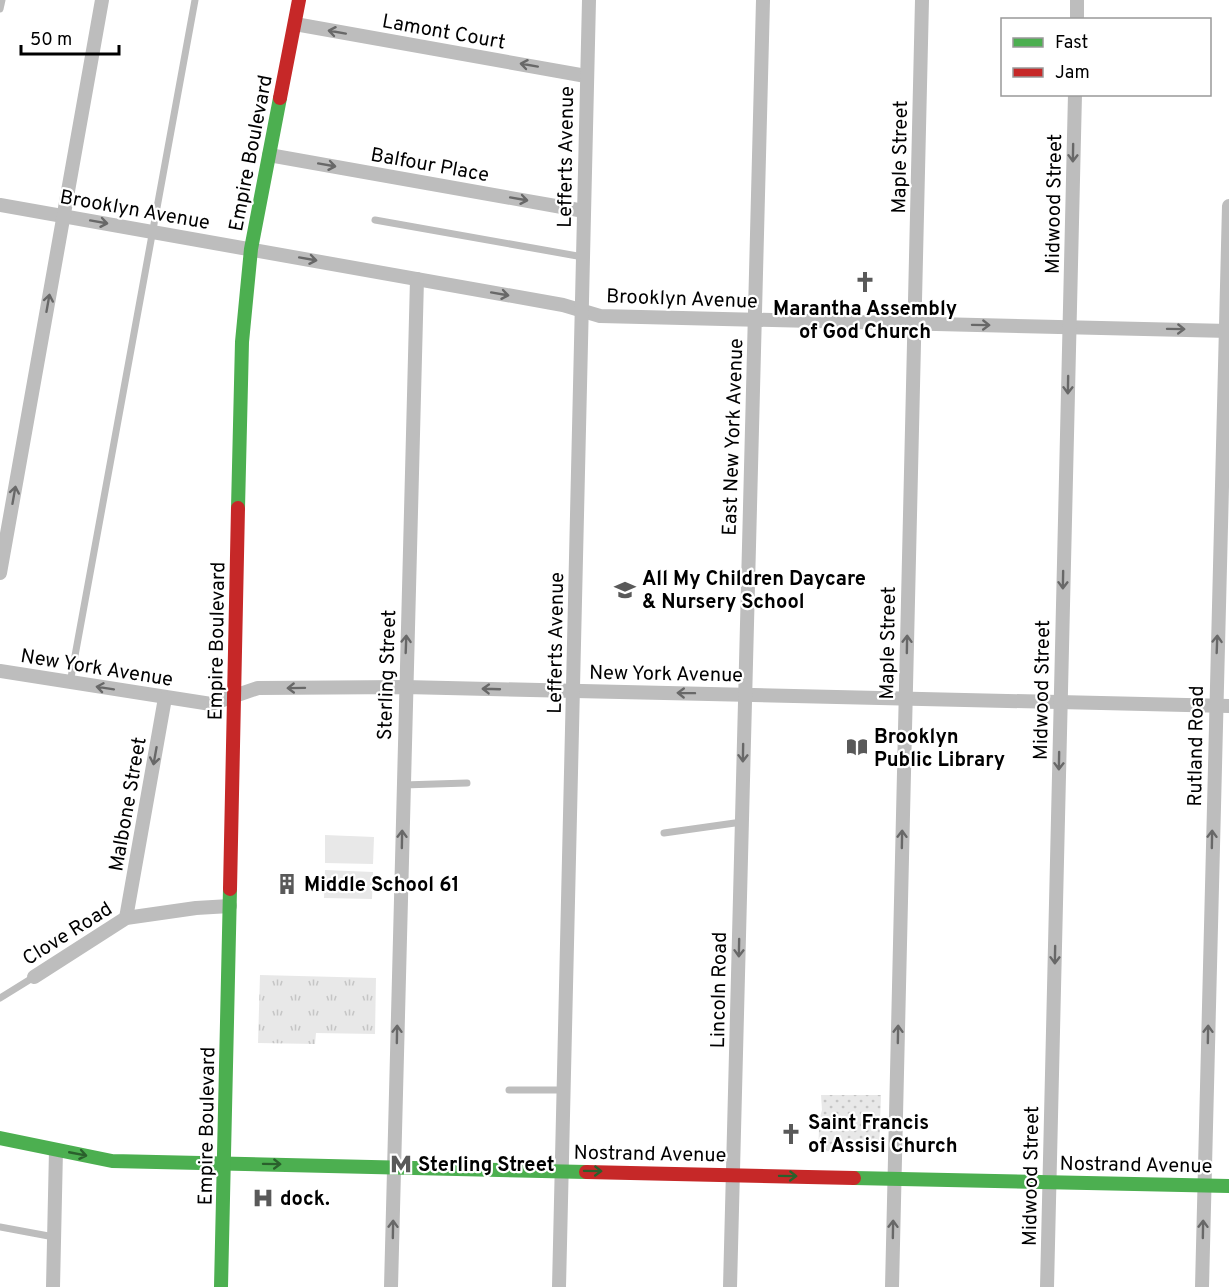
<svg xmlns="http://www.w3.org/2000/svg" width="1229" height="1287" font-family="Overpass,sans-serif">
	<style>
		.grass { fill: url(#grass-dots) }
		.park { fill: url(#park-tufts) }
		.pitch { fill: #e8e8e8 }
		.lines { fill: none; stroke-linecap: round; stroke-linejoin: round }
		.lane { stroke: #bdbdbd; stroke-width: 7 }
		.street { stroke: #bdbdbd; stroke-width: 14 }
		.fast { stroke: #4caf50; stroke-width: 14 }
		.jam { stroke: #c62828; stroke-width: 14 }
		.oneway { stroke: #686868 }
		.oneway2 { stroke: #2a602c }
		.labels { text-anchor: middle; stroke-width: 4.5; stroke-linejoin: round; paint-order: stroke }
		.street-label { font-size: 20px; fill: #000; stroke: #fff }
		.poi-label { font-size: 20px; font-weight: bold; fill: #000; stroke: #fff; text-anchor: start }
	</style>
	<defs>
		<pattern id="grass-dots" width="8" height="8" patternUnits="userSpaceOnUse" patternTransform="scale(1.5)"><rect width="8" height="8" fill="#e8e8e8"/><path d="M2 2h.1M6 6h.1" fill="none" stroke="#c5c5c5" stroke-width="1.8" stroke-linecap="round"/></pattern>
		<pattern id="park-tufts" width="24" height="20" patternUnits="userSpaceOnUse" patternTransform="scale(1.5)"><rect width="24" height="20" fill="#e8e8e8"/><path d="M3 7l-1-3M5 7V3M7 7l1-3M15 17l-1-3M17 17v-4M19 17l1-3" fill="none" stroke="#c5c5c5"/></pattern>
	</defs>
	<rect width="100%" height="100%" fill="#fff"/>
	<path class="grass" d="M821,1095H881L879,1152L818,1151L819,1130L821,1124L819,1120L822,1110Z"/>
	<path class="park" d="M260,975L376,978L375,1034L316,1033L315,1044L258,1043Z"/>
	<g class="pitch">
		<path d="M325,835L374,837L373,864L325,863Z"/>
		<path d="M325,870L373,872L372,899L324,898Z"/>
	</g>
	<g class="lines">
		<g class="lane">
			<path d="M0,9L2,0"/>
			<path d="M375,220L583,257"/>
			<path d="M70,683L195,0"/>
			<path d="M403,785L467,783"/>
			<path d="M664,833L742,822"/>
			<path d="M0,998L34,977"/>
			<path d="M509,1090H564"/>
			<path d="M0,1227L54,1237"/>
		</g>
		<g class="street">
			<path d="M1077,20V0"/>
			<path d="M295,24L586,76"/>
			<path d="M269,155L584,211"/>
			<path d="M0,205L563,305L600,316L1229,331"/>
			<path d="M0,573L102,0"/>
			<path d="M0,671L211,704L258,688L405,687L1229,706"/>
			<path d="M126,918L165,698"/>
			<path d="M34,977L126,918L196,908L230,906"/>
			<path d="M53,1287L56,1150"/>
			<path d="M391,1287L417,279"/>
			<path d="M559,1287L589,0"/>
			<path d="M730,1287L763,0"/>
			<path d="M892,1287L922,0"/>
			<path d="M1047,1287L1075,94"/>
			<path d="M1202,1287L1229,206"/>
		</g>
		<g class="fast">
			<path d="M238,508L242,342L251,249L280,98"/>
			<path d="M0,1138L112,1161L586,1172"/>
			<path d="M854,1178L1229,1186"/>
			<path d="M221,1287L230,889"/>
		</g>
		<g class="jam">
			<path d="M280,98L299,0"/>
			<path d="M230,889L238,508"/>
			<path d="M586,1172L854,1178"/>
		</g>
	</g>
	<defs><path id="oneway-shaft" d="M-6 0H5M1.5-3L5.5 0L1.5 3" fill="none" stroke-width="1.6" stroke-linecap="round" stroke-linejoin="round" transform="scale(1.5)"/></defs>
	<g class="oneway">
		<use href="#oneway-shaft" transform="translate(337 32) rotate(-170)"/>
		<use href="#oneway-shaft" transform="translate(529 65) rotate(-170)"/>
		<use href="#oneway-shaft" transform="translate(1073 153) rotate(91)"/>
		<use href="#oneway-shaft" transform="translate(327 165) rotate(10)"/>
		<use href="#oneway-shaft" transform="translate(519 199) rotate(10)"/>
		<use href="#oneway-shaft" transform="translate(99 222) rotate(10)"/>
		<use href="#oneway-shaft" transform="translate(308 259) rotate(10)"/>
		<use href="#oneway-shaft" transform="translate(500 294) rotate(10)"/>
		<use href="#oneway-shaft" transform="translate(48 303) rotate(-80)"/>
		<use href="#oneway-shaft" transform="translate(981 325) rotate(1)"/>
		<use href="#oneway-shaft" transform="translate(1176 329) rotate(1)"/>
		<use href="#oneway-shaft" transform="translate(1068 385) rotate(91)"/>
		<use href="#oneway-shaft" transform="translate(14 495) rotate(-80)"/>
		<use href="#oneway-shaft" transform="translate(1063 580) rotate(91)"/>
		<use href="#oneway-shaft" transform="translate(406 644) rotate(-88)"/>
		<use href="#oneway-shaft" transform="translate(907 644) rotate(-89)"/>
		<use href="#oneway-shaft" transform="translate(1217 644) rotate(-88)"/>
		<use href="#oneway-shaft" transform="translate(105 688) rotate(-171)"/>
		<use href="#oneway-shaft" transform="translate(296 688) rotate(179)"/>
		<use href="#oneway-shaft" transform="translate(491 689) rotate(-178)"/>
		<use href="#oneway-shaft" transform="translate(686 693) rotate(-179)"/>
		<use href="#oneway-shaft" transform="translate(743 753) rotate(91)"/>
		<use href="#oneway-shaft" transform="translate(155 756) rotate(100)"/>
		<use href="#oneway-shaft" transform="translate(1059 761) rotate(91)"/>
		<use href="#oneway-shaft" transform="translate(402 839) rotate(-89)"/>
		<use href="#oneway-shaft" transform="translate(902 839) rotate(-89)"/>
		<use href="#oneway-shaft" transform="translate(1212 839) rotate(-89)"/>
		<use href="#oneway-shaft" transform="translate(739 948) rotate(91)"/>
		<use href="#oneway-shaft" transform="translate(1055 955) rotate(91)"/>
		<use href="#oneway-shaft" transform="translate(397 1034) rotate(-89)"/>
		<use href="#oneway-shaft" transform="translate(898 1034) rotate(-89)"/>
		<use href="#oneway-shaft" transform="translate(1208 1034) rotate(-89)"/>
		<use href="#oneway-shaft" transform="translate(393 1229) rotate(-89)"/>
		<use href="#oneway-shaft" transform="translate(893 1229) rotate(-89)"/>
		<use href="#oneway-shaft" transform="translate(1203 1229) rotate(-89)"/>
	</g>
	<g class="oneway2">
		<use href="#oneway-shaft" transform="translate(78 1154) rotate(11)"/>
		<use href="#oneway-shaft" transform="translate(272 1164) rotate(1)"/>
		<use href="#oneway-shaft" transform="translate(593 1171) rotate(1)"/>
		<use href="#oneway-shaft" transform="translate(788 1176) rotate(1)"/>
	</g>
	<defs>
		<symbol id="church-bare" viewBox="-9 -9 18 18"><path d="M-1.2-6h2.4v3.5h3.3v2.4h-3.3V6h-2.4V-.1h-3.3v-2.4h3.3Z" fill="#595959" stroke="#fff" stroke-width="2.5" paint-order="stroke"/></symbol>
		<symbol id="school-bare" viewBox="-9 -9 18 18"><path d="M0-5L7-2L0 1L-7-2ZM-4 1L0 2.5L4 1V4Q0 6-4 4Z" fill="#595959" stroke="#fff" stroke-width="2.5" paint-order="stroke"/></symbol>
		<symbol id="library-bare" viewBox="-9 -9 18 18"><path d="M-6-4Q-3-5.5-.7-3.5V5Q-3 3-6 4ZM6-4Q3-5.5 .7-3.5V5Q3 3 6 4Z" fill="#595959" stroke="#fff" stroke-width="2.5" paint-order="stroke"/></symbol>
		<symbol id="building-bare" viewBox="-9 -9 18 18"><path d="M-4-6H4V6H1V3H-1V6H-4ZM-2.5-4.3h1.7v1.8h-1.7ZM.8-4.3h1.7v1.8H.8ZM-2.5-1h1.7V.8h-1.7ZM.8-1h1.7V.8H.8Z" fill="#595959" stroke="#fff" stroke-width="2.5" paint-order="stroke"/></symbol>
		<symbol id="metro-bare" viewBox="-9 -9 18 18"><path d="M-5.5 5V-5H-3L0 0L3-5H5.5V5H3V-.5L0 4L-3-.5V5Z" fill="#595959" stroke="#fff" stroke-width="2.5" paint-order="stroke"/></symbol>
		<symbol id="hospital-bare" viewBox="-9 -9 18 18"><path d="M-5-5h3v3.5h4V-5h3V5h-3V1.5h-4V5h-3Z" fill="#595959" stroke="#fff" stroke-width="2.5" paint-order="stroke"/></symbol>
	</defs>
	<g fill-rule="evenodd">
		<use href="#church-bare" x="850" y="267" width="30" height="30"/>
		<use href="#school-bare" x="610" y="575" width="30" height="30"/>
		<use href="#library-bare" x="842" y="732" width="30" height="30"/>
		<use href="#building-bare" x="272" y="869" width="30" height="30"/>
		<use href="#church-bare" x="776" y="1119" width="30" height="30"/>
		<use href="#metro-bare" x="386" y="1149" width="30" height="30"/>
		<use href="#hospital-bare" x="248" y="1183" width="30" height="30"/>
	</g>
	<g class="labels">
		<g class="street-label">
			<text transform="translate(444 31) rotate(10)" y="7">Lamont Court</text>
			<text transform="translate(250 153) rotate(-79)" y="7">Empire Boulevard</text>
			<text transform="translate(565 157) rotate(-89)" y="7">Lefferts Avenue</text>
			<text transform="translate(899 157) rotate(-89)" y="7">Maple Street</text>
			<text transform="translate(430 164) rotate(10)" y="7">Balfour Place</text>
			<text transform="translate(1053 204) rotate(-89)" y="7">Midwood Street</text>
			<text transform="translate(135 209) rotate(10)" y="7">Brooklyn Avenue</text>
			<text transform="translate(682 298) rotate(2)" y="7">Brooklyn Avenue</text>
			<text transform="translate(732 437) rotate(-88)" y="7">East New York Avenue</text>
			<text transform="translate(216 641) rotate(-89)" y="7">Empire Boulevard</text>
			<text transform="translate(555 643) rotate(-89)" y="7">Lefferts Avenue</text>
			<text transform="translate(887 643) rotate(-89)" y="7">Maple Street</text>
			<text transform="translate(97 667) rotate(9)" y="7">New York Avenue</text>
			<text transform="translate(666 673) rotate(1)" y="7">New York Avenue</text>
			<text transform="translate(386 675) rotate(-88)" y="7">Sterling Street</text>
			<text transform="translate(1041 690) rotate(-89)" y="7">Midwood Street</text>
			<text transform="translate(1195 746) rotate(-89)" y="7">Rutland Road</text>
			<text transform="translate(127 804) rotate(-80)" y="7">Malbone Street</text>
			<text transform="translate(67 933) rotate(-32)" y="7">Clove Road</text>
			<text transform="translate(718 990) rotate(-89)" y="7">Lincoln Road</text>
			<text transform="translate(206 1126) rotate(-89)" y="7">Empire Boulevard</text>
			<text transform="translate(650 1153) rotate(1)" y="7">Nostrand Avenue</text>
			<text transform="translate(1136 1164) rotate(1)" y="7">Nostrand Avenue</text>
			<text transform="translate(1030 1176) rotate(-89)" y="7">Midwood Street</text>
		</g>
		<g class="poi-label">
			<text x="865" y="315" text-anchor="middle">Marantha Assembly<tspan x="865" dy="23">of God Church</tspan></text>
			<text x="642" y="585">All My Children Daycare<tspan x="642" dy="23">&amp; Nursery School</tspan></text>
			<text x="874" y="743">Brooklyn<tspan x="874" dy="23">Public Library</tspan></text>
			<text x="304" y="891">Middle School 61</text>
			<text x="808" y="1129">Saint Francis<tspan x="808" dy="23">of Assisi Church</tspan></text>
			<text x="418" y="1171">Sterling Street</text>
			<text x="280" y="1205">dock.</text>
		</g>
	</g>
	<rect x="1001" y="18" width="210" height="78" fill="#ffffff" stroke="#999999" stroke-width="1.5"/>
	<rect x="1013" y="38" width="30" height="9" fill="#4caf50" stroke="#999999" stroke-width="1.5"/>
	<text x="1055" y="48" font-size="18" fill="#000000">Fast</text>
	<rect x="1013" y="68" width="30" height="9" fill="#c62828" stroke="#999999" stroke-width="1.5"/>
	<text x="1055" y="78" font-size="18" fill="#000000">Jam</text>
	<path d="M21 45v9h98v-9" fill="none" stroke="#000000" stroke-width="3"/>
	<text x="30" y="45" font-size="18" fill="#000000" stroke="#ffffff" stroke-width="4.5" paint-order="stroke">50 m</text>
</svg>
